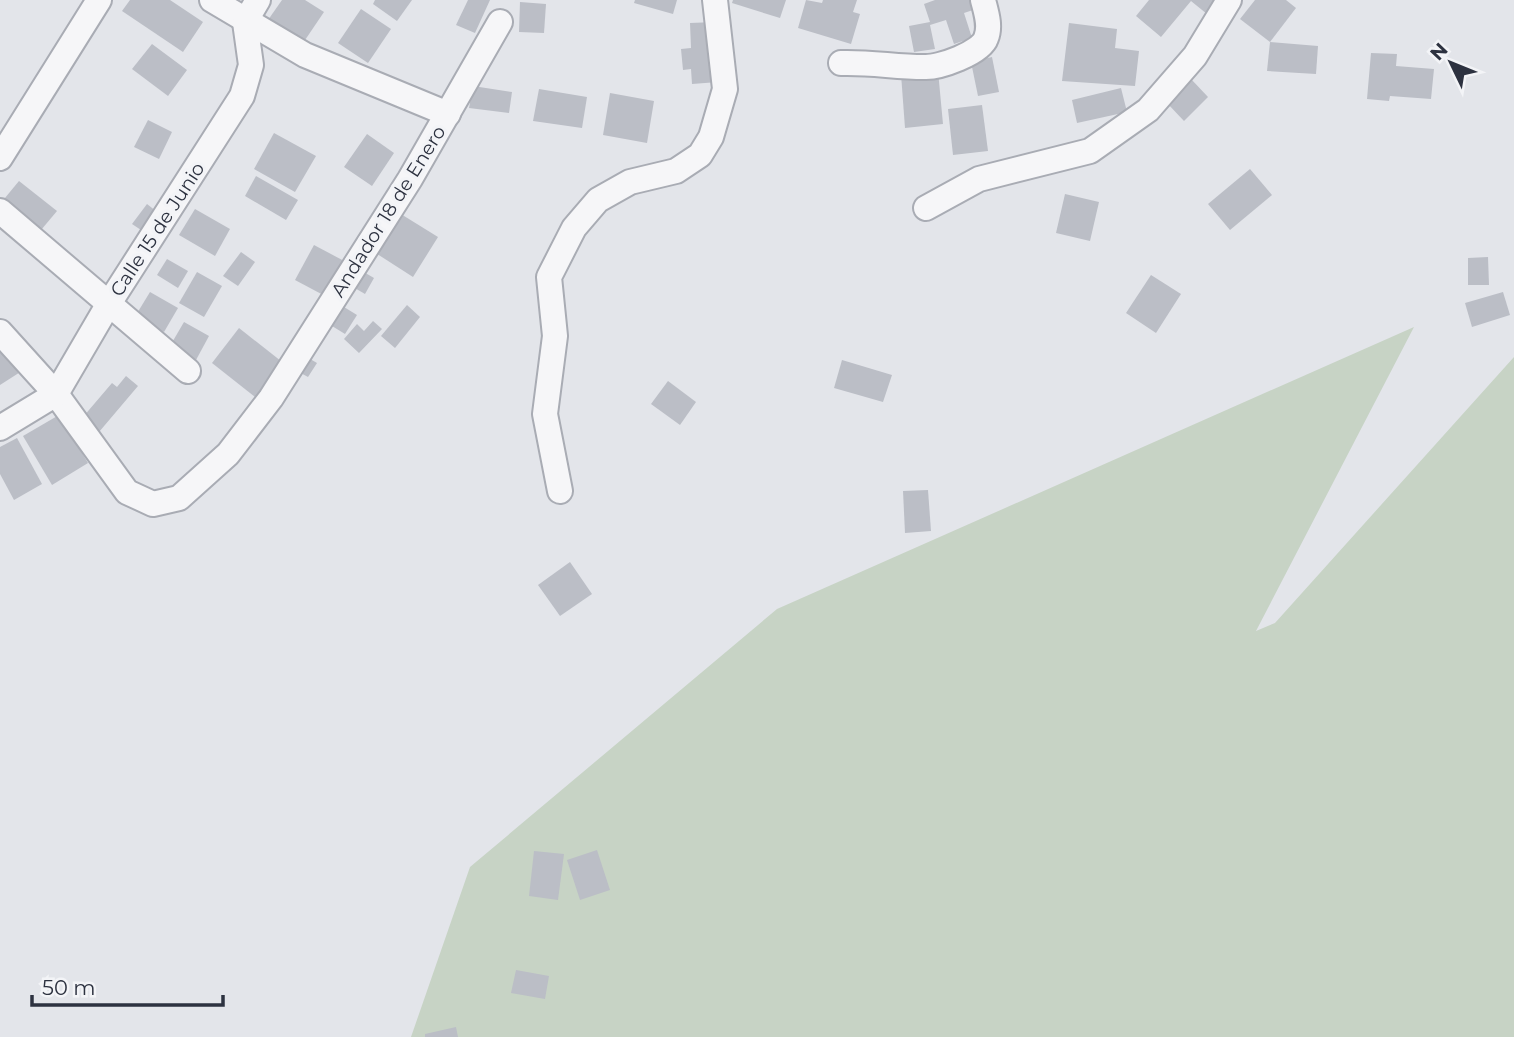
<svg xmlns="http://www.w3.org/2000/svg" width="1514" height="1037" font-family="Montserrat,sans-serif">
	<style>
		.green { fill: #c7d3c5 }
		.building { fill: #bbbec6 }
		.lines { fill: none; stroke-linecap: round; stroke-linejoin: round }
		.street-casing { stroke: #a9acb4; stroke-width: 28 }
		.street { stroke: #f6f6f8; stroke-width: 24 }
		.labels { text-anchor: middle; stroke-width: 7; stroke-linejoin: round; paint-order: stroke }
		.street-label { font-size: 19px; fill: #2d3240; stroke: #f3f4f7 }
	</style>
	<rect width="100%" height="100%" fill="#e3e5ea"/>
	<path class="green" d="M1414,327L1256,631L1275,623L1514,357V1037H411L470,867L777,609Z"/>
	<g class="building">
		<path d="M130,0H170L203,22L183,52L122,11Z"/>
		<path d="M282,0H305L324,12L303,43L268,20Z"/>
		<path d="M375,0H412L397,21L373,4Z"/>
		<path d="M468,0H490L475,33L456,25Z"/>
		<path d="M635,0H677L673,14L634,3Z"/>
		<path d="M733,0H786L780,18L732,3Z"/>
		<path d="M806,0L822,3L823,0H857L853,12L860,14L851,44L798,28Z"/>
		<path d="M935,0H976L979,8L964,13L972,38L954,44L946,20L930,25L935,49L914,52L909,26L930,22L924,4Z"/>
		<path d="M1149,0H1218L1207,14L1191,1L1161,37L1136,16Z"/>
		<path d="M1255,0H1286L1296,8L1270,42L1240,19Z"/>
		<path d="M520,2L546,4L544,33L519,32Z"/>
		<path d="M361,9L391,29L368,63L338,43Z"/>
		<path d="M715,22L718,82L692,84L691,69L683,70L681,49L691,48L690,23Z"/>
		<path d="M1069,23L1117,29L1115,48L1139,51L1135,86L1062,81Z"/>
		<path d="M1270,42L1318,46L1316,74L1267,71Z"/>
		<path d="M152,44L187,70L168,96L132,69Z"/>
		<path d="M1371,53L1397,54L1396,66L1434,69L1431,99L1390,96L1389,101L1367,99Z"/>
		<path d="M992,57L999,92L978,96L971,62Z"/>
		<path d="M938,71L943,124L905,128L901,74Z"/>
		<path d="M1191,79L1208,97L1184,121L1167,103Z"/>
		<path d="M473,86L512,92L509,113L469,108Z"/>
		<path d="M1121,88L1127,112L1077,123L1072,100Z"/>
		<path d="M539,89L587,97L582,128L533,121Z"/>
		<path d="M610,93L654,101L647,143L603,135Z"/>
		<path d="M982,105L988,151L953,155L948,109Z"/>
		<path d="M148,120L172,132L159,159L134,147Z"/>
		<path d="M274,133L316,156L295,192L254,169Z"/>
		<path d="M367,134L394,153L372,186L344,167Z"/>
		<path d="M1250,169L1272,195L1230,230L1208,204Z"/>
		<path d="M256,176L298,200L286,220L245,196Z"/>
		<path d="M19,181L57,211L36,236L0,204Z"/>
		<path d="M1065,194L1099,202L1090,241L1056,233Z"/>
		<path d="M147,204L161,215L147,234L132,224Z"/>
		<path d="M195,209L230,229L215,256L179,235Z"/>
		<path d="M396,211L438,237L413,277L371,250Z"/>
		<path d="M314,245L346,262L327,297L295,280Z"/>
		<path d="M241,252L255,262L238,286L223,276Z"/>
		<path d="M1488,257L1489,285H1468V258Z"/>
		<path d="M167,259L188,271L178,288L157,275Z"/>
		<path d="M362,271L374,278L365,294L353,287Z"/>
		<path d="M197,272L222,286L204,317L179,303Z"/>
		<path d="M1151,275L1181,294L1156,333L1126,313Z"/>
		<path d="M150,292L178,308L164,332L136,315Z"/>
		<path d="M1503,292L1510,315L1472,327L1465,303Z"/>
		<path d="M407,305L420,317L395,348L381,336Z"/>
		<path d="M344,307L357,315L345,334L332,326Z"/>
		<path d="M373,321L382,329L359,353L344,339L357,324L364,331Z"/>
		<path d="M184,322L209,336L196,360L170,346Z"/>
		<path d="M239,328L286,365L259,400L212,363Z"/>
		<path d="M0,349L25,369L0,385Z"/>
		<path d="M305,356L317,363L308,377L297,371Z"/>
		<path d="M842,360L892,375L883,402L834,388Z"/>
		<path d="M126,376L138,386L99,432L83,417L112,383L117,387Z"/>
		<path d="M668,381L696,402L680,425L651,404Z"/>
		<path d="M59,415L88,463L52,485L23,436Z"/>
		<path d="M17,438L42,484L14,500L0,474V447Z"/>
		<path d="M928,490L931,531L905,533L903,491Z"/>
		<path d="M570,562L592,594L560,616L538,585Z"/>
		<path d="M597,850L610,890L580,900L567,860Z"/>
		<path d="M534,851L564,854L558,900L529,896Z"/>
		<path d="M516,970L549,976L545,999L511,993Z"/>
		<path d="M456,1027L458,1037H425V1034Z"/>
	</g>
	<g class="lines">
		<defs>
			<g id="street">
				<path d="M212,0L305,55L448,114"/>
				<path d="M841,63C871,62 895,67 924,67C939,68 981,53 986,38C991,26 986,12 983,0"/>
				<path d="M0,158L99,0"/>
				<path d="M926,208L979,179L1090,151L1148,110L1195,56L1229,0"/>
				<path d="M0,211L188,371"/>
				<path d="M0,332L56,394L127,492L153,504L179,498L228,454L271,398L410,179L500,22"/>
				<path d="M0,428L56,394L108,305L242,96L251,65L245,22L258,0"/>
				<path d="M560,491L545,414L555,336L549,277L574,228L598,200L630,182L676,171L700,155L711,137L725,89L715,0"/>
			</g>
		</defs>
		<use href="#street" class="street-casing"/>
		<use href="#street" class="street"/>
	</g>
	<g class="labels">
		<g class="street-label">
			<text transform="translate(388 211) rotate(-58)" y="7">Andador 18 de Enero</text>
			<text transform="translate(157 229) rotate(-57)" y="7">Calle 15 de Junio</text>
		</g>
	</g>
	<g transform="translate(1451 63) rotate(313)" stroke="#f3f4f7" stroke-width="5" paint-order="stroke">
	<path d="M0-5L12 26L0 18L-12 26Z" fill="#2d3240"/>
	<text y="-10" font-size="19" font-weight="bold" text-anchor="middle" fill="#2d3240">N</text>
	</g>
	<path d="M32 995v10h191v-10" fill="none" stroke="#2d3240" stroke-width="3.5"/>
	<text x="42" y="995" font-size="21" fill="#2d3240" stroke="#f3f4f7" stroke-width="5" paint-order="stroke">50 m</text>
</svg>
